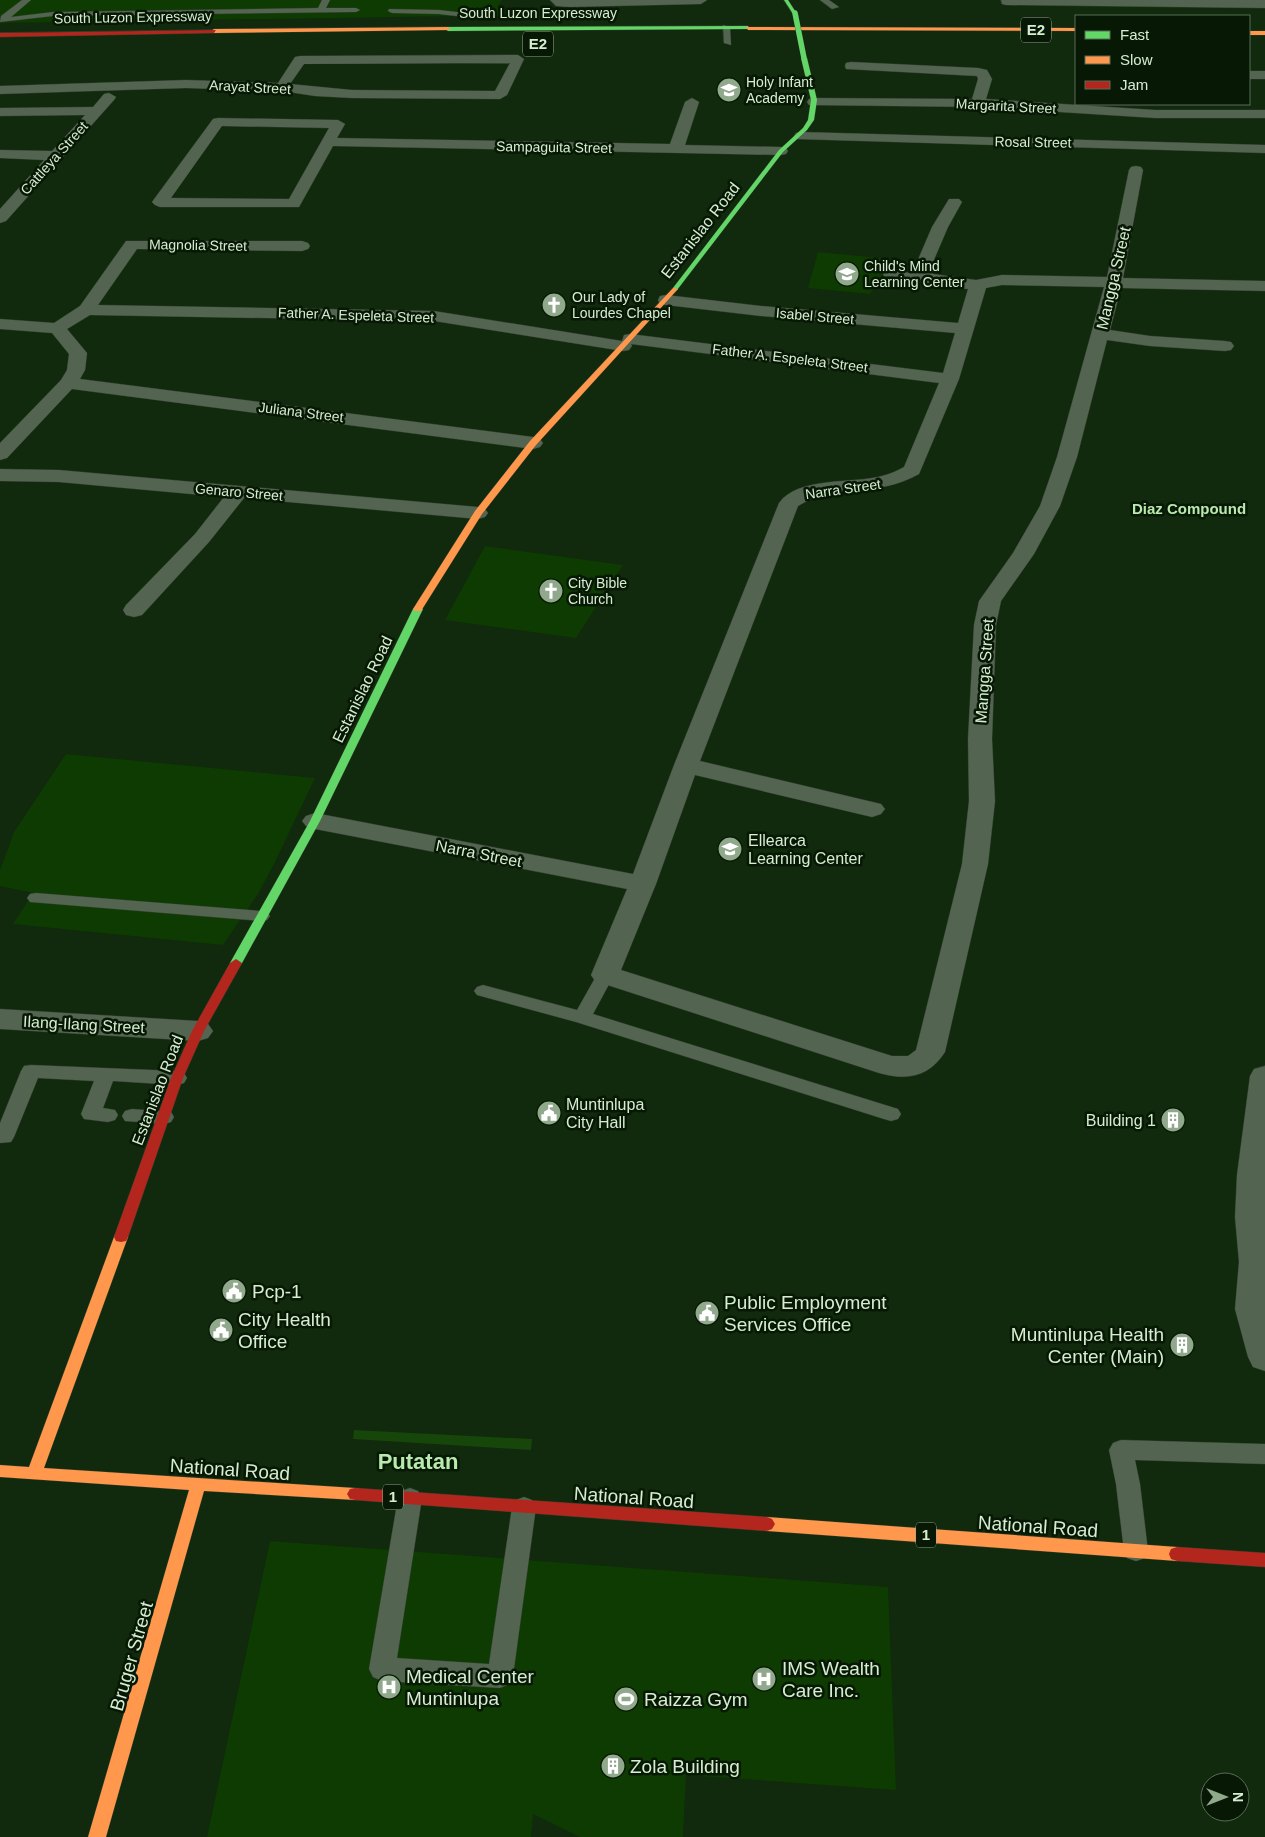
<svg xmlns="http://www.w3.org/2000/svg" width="1265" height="1837" font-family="Helvetica,sans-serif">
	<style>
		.built { fill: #0d3b02 }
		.green { fill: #164609 }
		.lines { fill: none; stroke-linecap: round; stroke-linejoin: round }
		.lane-casing { stroke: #2d3d2a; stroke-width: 1 }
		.street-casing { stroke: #2d3d2a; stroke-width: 1 }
		.fast-casing { stroke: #2d3d2a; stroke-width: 1 }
		.slow-casing { stroke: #2d3d2a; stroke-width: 1 }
		.jam-casing { stroke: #2d3d2a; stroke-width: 1 }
		.lane { fill: #536450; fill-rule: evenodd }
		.street { fill: #536450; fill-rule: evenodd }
		.fast { fill: #63d668; fill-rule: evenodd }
		.slow { fill: #ff974d; fill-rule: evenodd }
		.jam { fill: #b3261e; fill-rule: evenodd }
		.fast-bridge-casing { stroke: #2d3d2a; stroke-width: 6; stroke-linecap: butt }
		.fast-bridge { stroke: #63d668; stroke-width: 5.5 }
		.labels { text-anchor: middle; stroke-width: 5; stroke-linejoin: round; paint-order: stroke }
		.far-street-label { font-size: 14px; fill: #d5edd0; stroke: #071804 }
		.far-poi-label { font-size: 14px; fill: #d5edd0; stroke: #071804; text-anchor: start }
		.shield { fill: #071804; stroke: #97ad93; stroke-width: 1 }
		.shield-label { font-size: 15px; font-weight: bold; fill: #d5edd0 }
		.far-neighbourhood-label { font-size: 15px; font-weight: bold; fill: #b8e9ad; stroke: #071804 }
		.street-label { font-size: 16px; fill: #d5edd0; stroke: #071804 }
		.poi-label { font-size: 16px; fill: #d5edd0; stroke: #071804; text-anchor: start }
		.near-poi-label { font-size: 19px; fill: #d5edd0; stroke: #071804; text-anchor: start }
		.near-street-label { font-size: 19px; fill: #d5edd0; stroke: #071804 }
		.near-quarter-label { font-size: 22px; font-weight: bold; fill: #b8e9ad; stroke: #071804 }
	</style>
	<rect width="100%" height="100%" fill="#11290c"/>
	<g class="built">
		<path d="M0,0H502L498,6L500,14L528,15L0,23Z"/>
		<path d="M818,252L891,259L870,294L808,288Z"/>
		<path d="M485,546L623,565L576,638L445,620Z"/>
		<path d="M66,754L315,778L274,864L258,894L223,945L13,924L33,893L0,886V870L14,832Z"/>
		<path d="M270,1541L888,1587L896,1790L686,1775L683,1837H580L533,1814L531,1837H207Z"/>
	</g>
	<path class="green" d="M354,1430L532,1439L531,1450L353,1439Z"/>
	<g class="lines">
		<defs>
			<g id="lane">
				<path d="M22,0H31L11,17L53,12L318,8L322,0H330L326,8H356L360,10L356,12L53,16L0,22L1,16Z"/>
				<path d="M820,0H829L839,7L832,9Z"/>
				<path d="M389,9L439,10L474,14L478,16L474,18L439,14L392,13L388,11Z"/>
				<path d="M723,25L730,27L731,45L724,43Z"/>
				<path d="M888,271L925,274L930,277L925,280L884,276L883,274Z"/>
				<path d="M36,893L261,911L267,912L270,916L267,920L261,921L30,902L27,898L30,894Z"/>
				<path d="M605,969L611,971L614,975L593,1014L898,1109L901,1114L898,1119L891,1121L884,1119L576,1022L477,995L474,991L477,987L483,985L577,1010L599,971Z"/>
				<path d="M31,1065L177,1071L184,1073L187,1078L184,1083L177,1085L113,1081L103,1108L115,1110L118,1115L115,1120L108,1122L84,1119L81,1114L94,1081L38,1078L14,1137L11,1142L0,1143V1123L21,1071L24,1066Z"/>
				<path d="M132,1109L171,1112L174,1117L171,1122L164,1124L125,1121L122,1116L125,1111Z"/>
				<path d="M1121,1440L1265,1444V1464L1135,1460L1140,1484L1148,1551L1145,1558L1136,1561L1127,1558L1124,1551L1116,1484L1109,1450L1113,1443Z"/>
				<path d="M410,1488L418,1491L422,1498L397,1658L489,1664L512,1507L516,1500L524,1497L532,1500L536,1507L513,1676L509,1684L500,1688L382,1681L373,1677L369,1669L398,1498L402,1491Z"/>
			</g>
			<g id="street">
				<path d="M550,0H707L701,4L569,7L556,6Z"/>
				<path d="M1001,0H1265V8L1006,5L1002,4Z"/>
				<path d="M518,55L524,59L507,95L500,99L352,98L315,96L282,91L186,88L0,94V86L186,80L278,83L295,57L300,56ZM510,63L495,91L352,90L290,84L304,64Z"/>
				<path d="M851,62L978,68L987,70L992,79L986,99L1155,110H1265V118H1155L978,107L809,105L807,102L809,99L814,98L972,99L978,79L977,76L846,69L845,66L846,63Z"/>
				<rect x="1249" y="71" width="16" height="8"/>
				<path d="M109,93L116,97L114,100L6,221L0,223V209L44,160L0,158V150L52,151L85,115L0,116V108L93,107L104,94Z"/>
				<path d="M692,98L699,102L685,145L781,147L786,148L788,151L786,154L781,155L333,146L299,207H160L155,205L152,202L213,119L218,118L338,120L345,124L337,138L670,144L685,102ZM222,126L329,128L289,199L171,198Z"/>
				<path d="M801,132L1265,145V153L796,139L794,136L796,133Z"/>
				<path d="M1136,166L1141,167L1143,170L1123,278L1265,281V291L1121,288L1110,330L1150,336L1225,341L1231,342L1234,346L1231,350L1225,351L1150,346L1107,340L1077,457L1060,506L1034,554L1001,601L996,625L992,739L995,801L988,864L945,1052C929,1077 907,1081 879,1073L595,981L591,975L627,889L315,829L306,826L302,821L306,816L315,813L633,874L674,765L779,503C798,476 854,484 882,476C890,474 897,471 904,467L939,383L631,344L632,346L629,350L623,351L434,321L90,315L67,329L87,353L85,370L80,379L533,437L540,439L543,443L540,447L533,449L72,389L7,458L0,460V443L61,380L67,370L69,354L52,333L0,329V319L54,323L80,306L126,241H302L308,243L310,246L308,249L302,251L137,249L98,305L434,311L622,341L624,335L630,334L943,373L955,333L761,316L666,305L660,304L658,300L660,296L666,295L761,306L958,323L968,289C952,287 919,289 914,269L932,227L949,199H959L962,202L948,227L930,269L933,274L976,280L1002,275L1107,277L1129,170L1131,167ZM1002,285L1104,287L1057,457L1040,506L1013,553L979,601L974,625L968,739L969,801L962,864L916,1050L908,1056H892L621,970L656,884L695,775L872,817L881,814L885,809L881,804L700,761L798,506C836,483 877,498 919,474L959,379L986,288Z"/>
				<path d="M0,469L59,470L478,507L485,509L488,513L485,517L478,519L244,498L209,542L142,615L134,617L126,615L123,610L126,605L195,534L224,497L59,482L0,481Z"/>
				<path d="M0,1009L198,1021L208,1024L213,1031L208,1038L198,1041L0,1029Z"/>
				<path d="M1265,1066V1371L1253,1367L1248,1357L1235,1309L1239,1262L1235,1217L1237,1175L1250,1076L1254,1069Z"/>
			</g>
			<g id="fast">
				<path d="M784,0H788L797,14H793Z"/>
				<path d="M748,26L750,29L448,31L445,29L448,27Z"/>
				<path d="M804,56L807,58L817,100L814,120L807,130L783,152L677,290H673V288L779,150L803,128L808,120L811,100L801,58Z"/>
				<path d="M418,606L423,609L320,821L242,963L236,967L232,966L230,963L310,821L413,609Z"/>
			</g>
			<g id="slow">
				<path d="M448,27L450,30L214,33L211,31L214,29Z"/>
				<path d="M746,27L1076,28V31L748,30Z"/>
				<rect x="1249" y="31" width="16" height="4"/>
				<path d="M673,288L678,289L536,445L482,514L421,611H415L413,609L475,511L530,441Z"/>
				<path d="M121,1232L126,1233L128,1237L44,1468L355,1488L360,1489L363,1494L360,1499L355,1500L204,1491L106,1837H88L189,1490L0,1477V1465L29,1467L114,1237L116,1233Z"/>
				<path d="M767,1517L1177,1547L1183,1549L1185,1554L1183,1559L1177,1561L767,1531L762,1529L759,1524L762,1519Z"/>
			</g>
			<g id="jam">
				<path d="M216,30L214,33L0,37V33Z"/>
				<path d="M236,959L242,963L204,1031L183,1078L128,1237L126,1241L121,1242L116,1241L114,1237L171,1078L192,1031L230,963Z"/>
				<path d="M355,1488L767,1517L772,1519L775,1524L772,1529L767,1531L355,1500L350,1499L347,1494L350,1489Z"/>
				<path d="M1177,1547L1265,1553V1567L1177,1561L1171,1559L1169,1554L1171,1549Z"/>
			</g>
		</defs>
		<use href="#lane" class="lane-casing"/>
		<use href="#street" class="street-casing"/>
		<use href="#fast" class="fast-casing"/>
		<use href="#slow" class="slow-casing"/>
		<use href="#jam" class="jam-casing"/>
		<use href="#lane" class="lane"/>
		<use href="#street" class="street"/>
		<use href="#fast" class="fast"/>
		<use href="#slow" class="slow"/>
		<use href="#jam" class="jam"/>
		<defs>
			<path id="fast-bridge" d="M795,13L804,58"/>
		</defs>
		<use href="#fast-bridge" class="fast-bridge-casing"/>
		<use href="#fast-bridge" class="fast-bridge"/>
	</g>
	<defs>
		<symbol id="school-disc" viewBox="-11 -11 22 22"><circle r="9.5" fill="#90a88b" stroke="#071804"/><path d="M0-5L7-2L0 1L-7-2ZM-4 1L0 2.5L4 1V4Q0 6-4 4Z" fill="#fff"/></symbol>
		<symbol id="church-disc" viewBox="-11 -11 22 22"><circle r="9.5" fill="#90a88b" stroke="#071804"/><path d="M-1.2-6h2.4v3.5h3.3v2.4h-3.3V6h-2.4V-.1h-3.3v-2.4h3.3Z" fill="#fff"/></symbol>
		<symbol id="civic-disc" viewBox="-11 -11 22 22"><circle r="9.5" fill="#90a88b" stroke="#071804"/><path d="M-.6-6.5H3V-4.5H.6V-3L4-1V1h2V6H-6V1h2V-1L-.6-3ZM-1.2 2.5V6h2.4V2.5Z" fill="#fff"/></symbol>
		<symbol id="building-disc" viewBox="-11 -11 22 22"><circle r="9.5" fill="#90a88b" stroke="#071804"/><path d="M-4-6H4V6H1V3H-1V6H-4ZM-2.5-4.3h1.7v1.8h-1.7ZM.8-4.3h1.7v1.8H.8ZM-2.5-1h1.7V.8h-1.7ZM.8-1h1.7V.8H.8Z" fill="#fff"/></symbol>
		<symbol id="hospital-disc" viewBox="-11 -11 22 22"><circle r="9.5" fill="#90a88b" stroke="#071804"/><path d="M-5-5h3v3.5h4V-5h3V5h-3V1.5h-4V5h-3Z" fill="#fff"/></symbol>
		<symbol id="stadium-disc" viewBox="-11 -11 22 22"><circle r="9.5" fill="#90a88b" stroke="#071804"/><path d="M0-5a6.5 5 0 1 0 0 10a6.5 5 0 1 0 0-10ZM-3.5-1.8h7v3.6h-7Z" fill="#fff"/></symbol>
	</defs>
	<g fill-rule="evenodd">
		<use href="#school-disc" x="715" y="76" width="28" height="28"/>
		<use href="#school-disc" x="833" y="260" width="28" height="28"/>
		<use href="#church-disc" x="540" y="291" width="28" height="28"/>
		<use href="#church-disc" x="537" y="577" width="28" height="28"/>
		<use href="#school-disc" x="716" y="835" width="28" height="28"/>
		<use href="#civic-disc" x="535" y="1099" width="28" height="28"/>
		<use href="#building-disc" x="1159" y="1106" width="28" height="28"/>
		<use href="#civic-disc" x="220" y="1277" width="28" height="28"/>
		<use href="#civic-disc" x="693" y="1299" width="28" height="28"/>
		<use href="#civic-disc" x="207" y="1316" width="28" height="28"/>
		<use href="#building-disc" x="1168" y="1331" width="28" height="28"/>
		<use href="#hospital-disc" x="750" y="1665" width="28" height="28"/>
		<use href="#hospital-disc" x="375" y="1673" width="28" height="28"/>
		<use href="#stadium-disc" x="612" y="1685" width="28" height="28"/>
		<use href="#building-disc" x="599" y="1752" width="28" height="28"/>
	</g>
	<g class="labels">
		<g class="far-street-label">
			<text x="538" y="18">South Luzon Expressway</text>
			<text transform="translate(133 17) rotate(-1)" y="5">South Luzon Expressway</text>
			<text transform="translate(250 87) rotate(3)" y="5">Arayat Street</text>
			<text transform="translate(1006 106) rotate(3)" y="5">Margarita Street</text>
			<text transform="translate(1033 142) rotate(1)" y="5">Rosal Street</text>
			<text transform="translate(554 147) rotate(1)" y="5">Sampaguita Street</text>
			<text transform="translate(54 158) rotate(-48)" y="5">Cattleya Street</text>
			<text transform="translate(198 245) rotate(1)" y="5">Magnolia Street</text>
			<text transform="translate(356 315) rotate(2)" y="5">Father A. Espeleta Street</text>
			<text transform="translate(815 316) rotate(5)" y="5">Isabel Street</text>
			<text transform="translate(790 358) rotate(7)" y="5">Father A. Espeleta Street</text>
			<text transform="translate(301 412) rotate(7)" y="5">Juliana Street</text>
			<text transform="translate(843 489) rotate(-8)" y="5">Narra Street</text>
			<text transform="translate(239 492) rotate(5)" y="5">Genaro Street</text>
		</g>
		<g class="far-poi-label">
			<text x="746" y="87">Holy Infant<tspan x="746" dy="16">Academy</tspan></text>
			<text x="864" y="271">Child's Mind<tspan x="864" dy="16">Learning Center</tspan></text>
			<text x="572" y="302">Our Lady of<tspan x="572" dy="16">Lourdes Chapel</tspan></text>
			<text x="568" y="588">City Bible<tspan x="568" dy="16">Church</tspan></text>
		</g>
		<g class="shield">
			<rect x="1021" y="17.5" width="30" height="25" rx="4"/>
			<rect x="523" y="31.5" width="30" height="25" rx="4"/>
			<rect x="383" y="1484.5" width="20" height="25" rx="4"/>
			<rect x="916" y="1522.5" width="20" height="25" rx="4"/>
		</g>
		<g class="shield-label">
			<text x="1036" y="35">E2</text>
			<text x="538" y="49">E2</text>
			<text x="393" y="1502">1</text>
			<text x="926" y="1540">1</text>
		</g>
		<g class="far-neighbourhood-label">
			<text x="1189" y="514">Diaz Compound</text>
		</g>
		<g class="street-label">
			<text transform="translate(700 230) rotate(-52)" y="6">Estanislao Road</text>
			<text transform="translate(1113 278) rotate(-77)" y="6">Mangga Street</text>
			<text transform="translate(984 671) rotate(-86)" y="6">Mangga Street</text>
			<text transform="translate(362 689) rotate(-64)" y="6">Estanislao Road</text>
			<text transform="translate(479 853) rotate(11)" y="6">Narra Street</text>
			<text transform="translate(84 1024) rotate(3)" y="6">Ilang-Ilang Street</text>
			<text transform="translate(157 1090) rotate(-69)" y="6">Estanislao Road</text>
		</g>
		<g class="poi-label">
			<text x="748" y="846">Ellearca<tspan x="748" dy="18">Learning Center</tspan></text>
			<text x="566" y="1110">Muntinlupa<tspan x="566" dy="18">City Hall</tspan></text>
			<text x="1156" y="1126" text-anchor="end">Building 1</text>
		</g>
		<g class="near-poi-label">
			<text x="252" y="1298">Pcp-1</text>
			<text x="724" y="1309">Public Employment<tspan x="724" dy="22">Services Office</tspan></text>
			<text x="238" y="1326">City Health<tspan x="238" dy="22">Office</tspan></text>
			<text x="1164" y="1341" text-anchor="end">Muntinlupa Health<tspan x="1164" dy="22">Center (Main)</tspan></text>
			<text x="782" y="1675">IMS Wealth<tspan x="782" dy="22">Care Inc.</tspan></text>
			<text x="406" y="1683">Medical Center<tspan x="406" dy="22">Muntinlupa</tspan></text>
			<text x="644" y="1706">Raizza Gym</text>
			<text x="630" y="1773">Zola Building</text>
		</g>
		<g class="near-street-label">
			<text transform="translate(230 1469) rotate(4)" y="7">National Road</text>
			<text transform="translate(634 1497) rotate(4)" y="7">National Road</text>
			<text transform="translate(1038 1526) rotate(4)" y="7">National Road</text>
			<text transform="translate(131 1656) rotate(-74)" y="7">Bruger Street</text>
		</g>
		<g class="near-quarter-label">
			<text x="418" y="1469">Putatan</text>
		</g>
	</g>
	<rect x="1075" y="15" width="175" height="90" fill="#071804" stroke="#596d56"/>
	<rect x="1085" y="31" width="25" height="8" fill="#63d668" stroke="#596d56"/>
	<text x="1120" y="40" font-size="15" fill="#d5edd0">Fast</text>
	<rect x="1085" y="56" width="25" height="8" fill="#ff974d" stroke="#596d56"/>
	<text x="1120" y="65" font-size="15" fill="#d5edd0">Slow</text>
	<rect x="1085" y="81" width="25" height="8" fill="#b3261e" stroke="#596d56"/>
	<text x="1120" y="90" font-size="15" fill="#d5edd0">Jam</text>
	<g transform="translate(1225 1797) rotate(90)"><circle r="24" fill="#071804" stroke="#596d56"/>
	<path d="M0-4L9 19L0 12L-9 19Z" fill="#90a88b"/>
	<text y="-8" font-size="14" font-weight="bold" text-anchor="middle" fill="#d5edd0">N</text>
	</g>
</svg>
